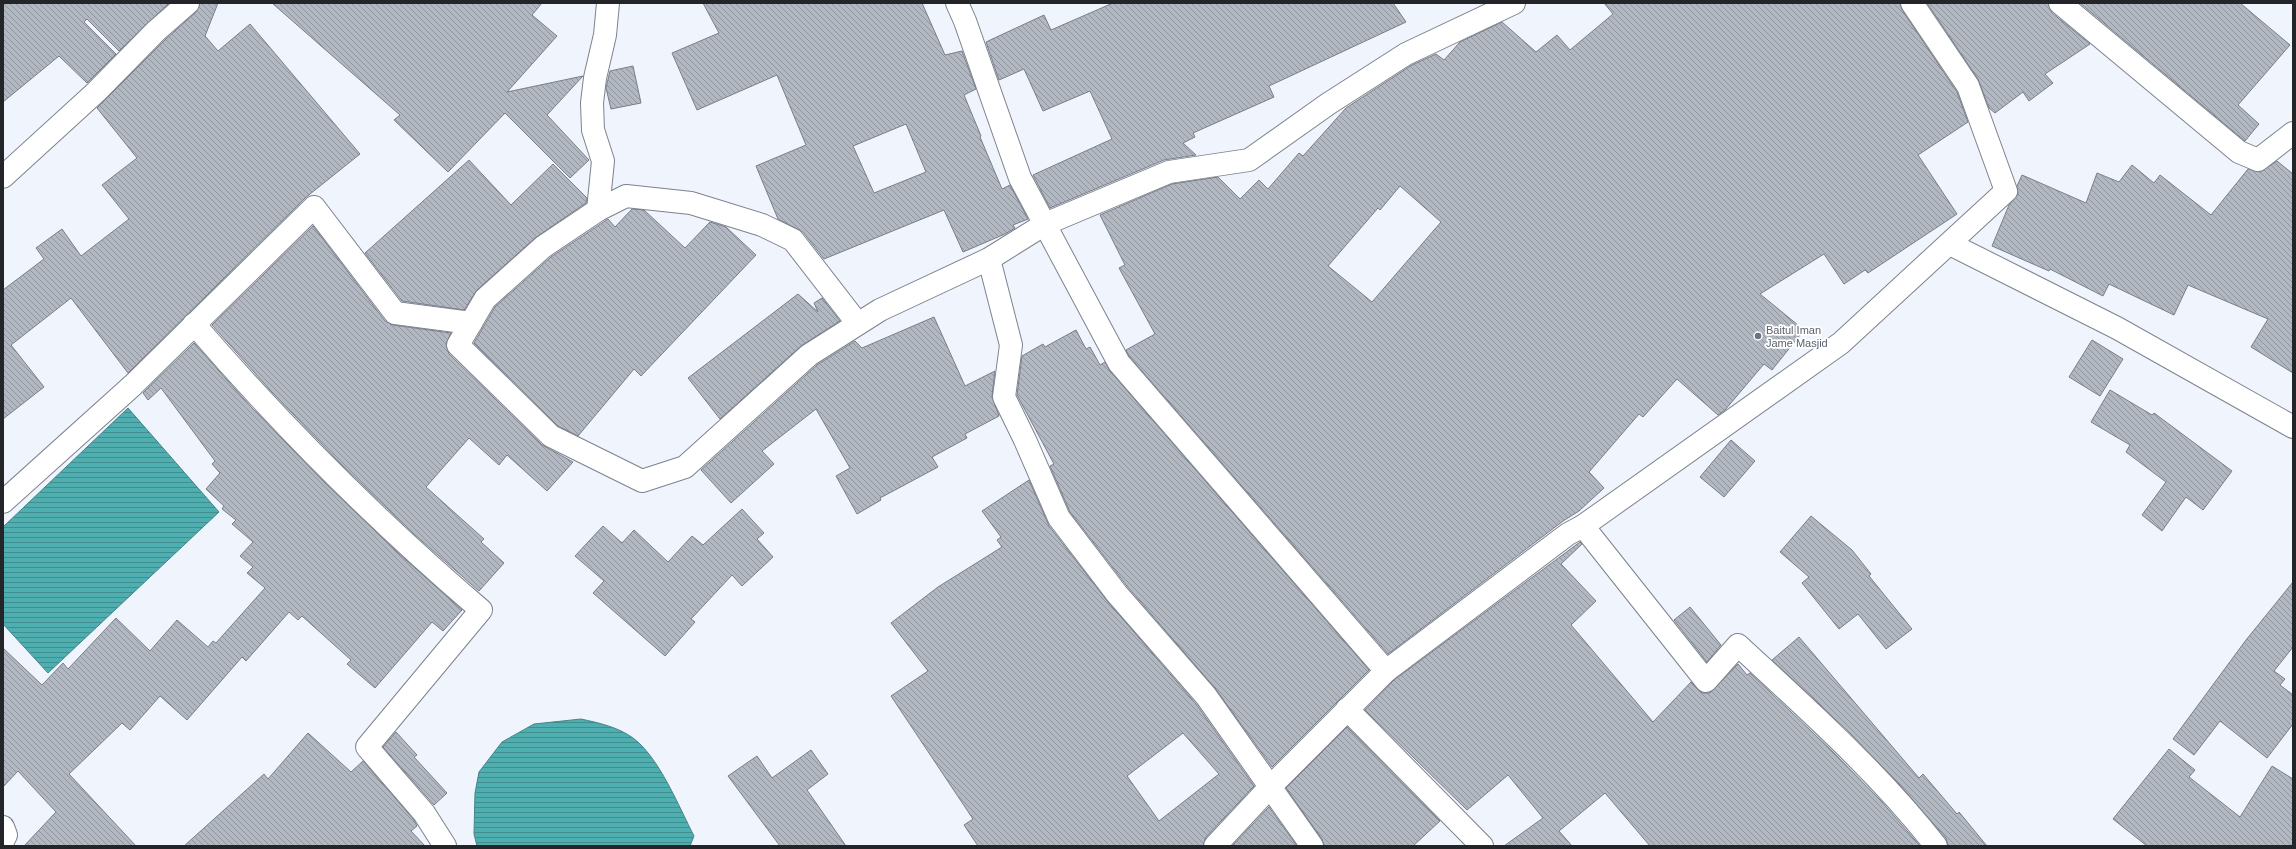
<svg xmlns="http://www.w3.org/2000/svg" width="2296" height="849" font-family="Helvetica,sans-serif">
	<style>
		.water { fill: url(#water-rules); stroke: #428688 }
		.building { fill: url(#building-back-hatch); stroke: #797e88; fill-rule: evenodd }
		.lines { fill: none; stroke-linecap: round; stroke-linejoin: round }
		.minor-casing { stroke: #7d838d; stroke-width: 24 }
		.minor { stroke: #fff; stroke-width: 22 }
		.worship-dot { fill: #6b7280; stroke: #fff; stroke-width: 1.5 }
		.labels { text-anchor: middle; stroke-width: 3.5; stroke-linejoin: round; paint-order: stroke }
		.worship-label { font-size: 11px; fill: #5b616d; stroke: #fff; text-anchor: start }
	</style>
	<defs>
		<pattern id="water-rules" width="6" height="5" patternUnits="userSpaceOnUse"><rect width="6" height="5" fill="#4fafb0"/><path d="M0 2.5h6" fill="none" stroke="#418e8f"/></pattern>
		<pattern id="building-back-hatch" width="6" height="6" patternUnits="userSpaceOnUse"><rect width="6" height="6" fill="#b2b8c2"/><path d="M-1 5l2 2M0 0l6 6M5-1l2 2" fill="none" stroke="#90959e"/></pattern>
	</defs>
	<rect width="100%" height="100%" fill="#eff4fd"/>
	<g class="water">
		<path d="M128,408L219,512L48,673L3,624V527Z"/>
		<path d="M581,719C599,723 618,727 633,738C659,757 679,807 694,836L690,846H477L474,834L475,793L479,772L502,742L534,724Z"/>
	</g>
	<g class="building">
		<path d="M3,3H169L119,51L87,19L84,22L116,54L87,83L59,56L3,102Z"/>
		<path d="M200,3H218L205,36L218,51L250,24L360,154L305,198L128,373L71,298L11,345L44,387L3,419V290L44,259L36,248L62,229L81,256L129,219L102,185L137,158L97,108L165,40L196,12Z"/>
		<path d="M272,3H542L532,15L557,36L507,92L583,76L547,115L589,160L570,178L505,113L448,172L394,120L400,115Z"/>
		<path d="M703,3H922L945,55L962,51L976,89L964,95L981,136L980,137L1002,189L1010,185L1028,219L1013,225L1015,228L1005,234L963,252L944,210L824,259L803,232L778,219L756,166L806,145L777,75L697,110L672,53L719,33ZM906,124L926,172L874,193L853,146Z"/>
		<path d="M1113,3H1393L1406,22L1269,86L1274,97L1193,133L1195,137L1183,143L1196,155L1164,160L1050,208L1033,175L1112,139L1090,91L1043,111L1024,69L999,80L986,42L1044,15L1051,30Z"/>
		<path d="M1604,3H1900L1902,10L1957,92L1968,122L1918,155L1957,214L1868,273L1865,270L1844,284L1824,254L1760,294L1804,330L1772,370L1764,364L1725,410L1718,415L1677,379L1643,417L1639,414L1589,472L1604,488L1579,511L1563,521L1388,654L1129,356L1126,350L1155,334L1119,268L1125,265L1100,215L1172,184L1218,177L1240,199L1259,180L1268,189L1299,153L1303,156L1346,108L1412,65L1436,54L1444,60L1460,42L1502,22L1536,52L1557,35L1570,50L1613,14ZM1400,186L1441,222L1372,302L1328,266L1378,208L1380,210Z"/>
		<path d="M1927,3H2048L2052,13L2090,44L2045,74L2053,83L2029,101L2023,92L1995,113L1989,108L1978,79Z"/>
		<path d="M2080,3H2240L2290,45L2238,105L2259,124L2245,141Z"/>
		<path d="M633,66L641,103L611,109L606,88L610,71Z"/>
		<path d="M469,160L511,205L553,164L587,198L586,203L535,238L477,290L464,310L402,301L365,253Z"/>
		<path d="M2277,161L2293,174V373L2251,347L2268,319L2188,285L2174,315L2109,284L2103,296L2050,269L2049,271L1992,246L2009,205L2018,194L2017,186L2022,175L2086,203L2097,173L2119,182L2132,165L2154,183L2160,175L2211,215L2248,169L2260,172Z"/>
		<path d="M632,209L644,210L685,248L710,222L726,227L756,255L641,376L634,369L578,436L558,426L474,343L495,307L551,257L608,219L615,227Z"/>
		<path d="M313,226L385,321L393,325L451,333L446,344L449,354L542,445L573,462L547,491L507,455L499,465L469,438L426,487L484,539L481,542L504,563L479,591L414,534L341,464L271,391L212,325Z"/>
		<path d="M798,294L818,312L814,303L822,298L840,321L801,346L720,419L688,378Z"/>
		<path d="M934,317L965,386L995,371L992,396L999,416L965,434L967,438L932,457L938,467L880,498L881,500L857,514L836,476L850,468L816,409L762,451L774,464L731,503L701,470L817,365L855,341L862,348Z"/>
		<path d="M1076,330L1086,349L1090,347L1100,365L1105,362L1110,371L1369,670L1272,767L1215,688L1127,586L1070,512L1050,466L1054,464L1017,395L1022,356L1043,344L1045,347Z"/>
		<path d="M2092,340L2123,359L2100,396L2069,377Z"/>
		<path d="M194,343L252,408L324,482L397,552L462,610L443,631L432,622L375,688L347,664L351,660L302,616L298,620L289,612L246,661L242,657L187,720L160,696L130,730L122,723L69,774L136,846H24L56,812L18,771L3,787V648L42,685L63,663L68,669L116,618L150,651L177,620L208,647L213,641L216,643L265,588L247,573L253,567L240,556L253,542L232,524L236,520L222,509L224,506L206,489L220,473L212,464L215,461L161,388L148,400L143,393Z"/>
		<path d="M2110,390L2152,415L2154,413L2232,471L2203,510L2186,497L2162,531L2142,515L2166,482L2126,452L2130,445L2091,422Z"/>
		<path d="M1731,440L1755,461L1724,497L1700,477Z"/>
		<path d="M1029,480L1049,526L1108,602L1196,704L1254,786L1206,837L1203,846H978L964,825L973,819L891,696L928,671L891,623L938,587L1002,547L997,540L1001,537L982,511ZM1183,733L1219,774L1159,821L1127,776Z"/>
		<path d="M742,509L764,533L757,539L773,557L742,586L732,575L691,619L695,622L665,656L593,593L604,581L575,556L603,526L622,543L634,530L668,562L692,536L703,545Z"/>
		<path d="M1811,516L1852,550L1871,574L1869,576L1912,629L1886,649L1858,614L1839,629L1802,583L1809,577L1780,552Z"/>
		<path d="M1580,542L1582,544L1561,564L1596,601L1571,625L1653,722L1691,682L1702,693H1710L1738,664L1747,675L1750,673L1832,751L1881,801L1920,846H1650L1605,793L1559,831L1572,846H1504L1543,818L1508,775L1467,810L1365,710L1394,680Z"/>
		<path d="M2293,582V647L2274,671L2285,679L2280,685L2293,695V724L2267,758L2220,721L2194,755L2173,739L2246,640Z"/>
		<path d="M1690,607L1721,645L1707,662L1674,620Z"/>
		<path d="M1799,637L1919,778L1923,774L1957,814L1959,812L1987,846H1948L1946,838L1899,784L1850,733L1772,660Z"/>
		<path d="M1347,727L1440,821L1413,846H1324L1322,839L1286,788Z"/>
		<path d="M396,732L417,755L414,757L447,793L434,805L383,747Z"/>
		<path d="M308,733L351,772L363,761L414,820L417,826L411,831L425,846H184L264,774L268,779Z"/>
		<path d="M2169,749L2195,770L2189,777L2240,817L2272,766L2293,779V846H2147L2113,819Z"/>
		<path d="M811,750L828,774L807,790L846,846H780L728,776L757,756L772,778Z"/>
		<path d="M1269,807L1297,846H1232Z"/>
	</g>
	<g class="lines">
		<defs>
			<g id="minor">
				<path d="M957,3L965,21L1020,178L1119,363L1386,671"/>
				<path d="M2060,3L2239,152L2258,160L2293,133"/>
				<path d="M3,177L96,92L156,31L188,3"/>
				<path d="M598,210L603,161L593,130L592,103L595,78L605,35L608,3"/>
				<path d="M1950,244L2117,328L2293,427"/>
				<path d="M194,324C282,426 379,523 481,610L367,747L424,813L445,846"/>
				<path d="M858,324L793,240L762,225L691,203L626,196L598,210L543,247L485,299L458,345L551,436L642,481L685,467L809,355L880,310L989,259"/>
				<path d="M3,502L133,385L314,207L395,313L471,323"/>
				<path d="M1583,526L1706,681L1738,645C1807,709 1878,772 1936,846"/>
				<path d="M1347,709L1482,846"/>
				<path d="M3,827L6,835L3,841"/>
				<path d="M1215,846L1271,786L1386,671L1568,534L1583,526L1841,343L2006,191L1968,86L1912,3"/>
				<path d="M1312,846L1206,696L1117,594L1059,518L1025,440L1004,397L1011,345L989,259L1045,224L1169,172L1249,160L1328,104L1406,54L1514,3"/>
			</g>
		</defs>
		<use href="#minor" class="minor-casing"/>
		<use href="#minor" class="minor"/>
	</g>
	<circle class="worship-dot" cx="1758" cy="336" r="4"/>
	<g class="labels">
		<g class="worship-label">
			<text x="1766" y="334">Baitul Iman<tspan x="1766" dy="13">Jame Masjid</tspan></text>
		</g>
	</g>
	<rect width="2296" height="849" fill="none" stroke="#232529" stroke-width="8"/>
</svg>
